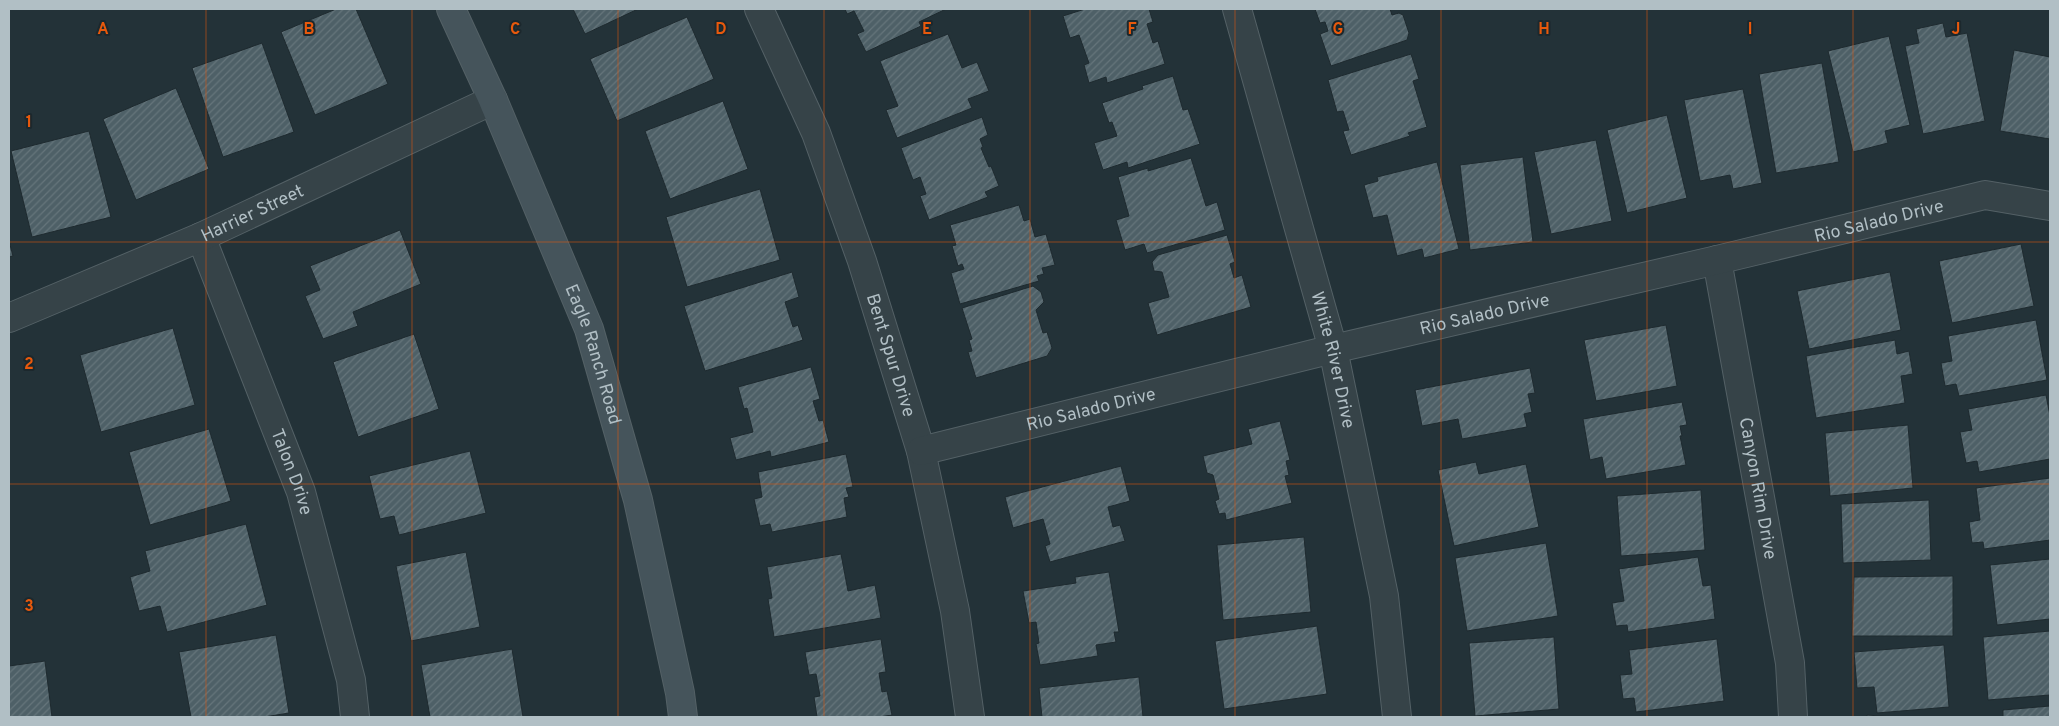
<svg xmlns="http://www.w3.org/2000/svg" width="2059" height="726" font-family="Overpass,sans-serif">
	<style>
		.building { fill: url(#building-hatch); stroke: #1e2a2f }
		.lines { fill: none; stroke-linecap: round; stroke-linejoin: round }
		.street-casing { stroke: #546166; stroke-width: 30 }
		.secondary-casing { stroke: #546166; stroke-width: 30 }
		.street { stroke: #364348; stroke-width: 28 }
		.secondary { stroke: #45545b; stroke-width: 28 }
		.grid { fill: none; stroke: #e8590c; stroke-width: 1; stroke-opacity: 0.55 }
		.labels { text-anchor: middle; stroke-width: 4; stroke-linejoin: round; paint-order: stroke }
		.street-label { font-size: 18px; fill: #b1bfc5; stroke: #1c282d }
		.grid-label { font-size: 16px; text-anchor: middle; font-weight: bold; fill: #e8590c; stroke: #1c282d; stroke-width: 4; stroke-linejoin: round; paint-order: stroke }
	</style>
	<defs>
		<pattern id="building-hatch" width="6" height="6" patternUnits="userSpaceOnUse" patternTransform="scale(1.25)"><rect width="6" height="6" fill="#4e6067"/><path d="M-1 1l2-2M0 6l6-6M5 7l2-2" fill="none" stroke="#65757b"/></pattern>
	</defs>
	<rect width="100%" height="100%" fill="#233238"/>
	<g class="building">
		<path d="M336,9H356L388,84L315,115L281,32Z"/>
		<path d="M573,9H638L585,34Z"/>
		<path d="M845,9H946L919,22L921,26L866,52L857,34L864,31L854,11L847,14Z"/>
		<path d="M1085,9H1149L1153,22L1147,24L1153,43L1158,41L1165,64L1107,83L1106,77L1089,83L1084,65L1089,63L1079,35L1070,38L1063,16Z"/>
		<path d="M1315,9H1390L1392,15L1399,13L1403,15L1409,33L1407,40L1331,66L1320,34L1328,31L1325,22L1320,23Z"/>
		<path d="M687,17L714,79L617,121L590,59Z"/>
		<path d="M1943,23L1946,37L1967,33L1985,121L1923,134L1905,46L1919,43L1916,29Z"/>
		<path d="M948,34L962,68L977,62L989,91L968,99L972,108L897,138L886,110L898,106L880,61Z"/>
		<path d="M1889,36L1910,125L1885,131L1888,143L1853,152L1828,51Z"/>
		<path d="M262,43L294,132L223,157L192,68Z"/>
		<path d="M2014,50L2050,57V139L2000,131Z"/>
		<path d="M1411,54L1419,79L1413,81L1427,127L1408,133L1410,136L1351,155L1343,131L1349,130L1343,111L1337,112L1328,80Z"/>
		<path d="M1822,63L1839,162L1776,173L1759,74Z"/>
		<path d="M1173,76L1183,110L1188,109L1200,144L1128,168L1127,162L1103,170L1094,143L1117,136L1112,122L1109,123L1102,103L1143,89L1142,86Z"/>
		<path d="M176,88L209,169L136,200L103,119Z"/>
		<path d="M1743,89L1762,183L1733,189L1730,175L1700,181L1684,100Z"/>
		<path d="M723,101L748,169L670,199L645,131Z"/>
		<path d="M1667,115L1687,198L1627,213L1607,130Z"/>
		<path d="M982,117L988,135L980,139L983,147L981,148L989,167L991,166L999,186L985,192L988,197L929,220L920,196L926,194L920,177L913,180L901,148Z"/>
		<path d="M89,131L111,217L32,237L11,151Z"/>
		<path d="M1596,140L1612,221L1551,234L1534,152Z"/>
		<path d="M1523,157L1533,242L1470,250L1460,165Z"/>
		<path d="M1191,158L1206,206L1217,202L1225,230L1147,253L1144,244L1125,250L1116,220L1129,216L1118,177L1148,168V171Z"/>
		<path d="M1437,162L1459,249L1424,258L1422,249L1397,256L1387,215L1373,218L1364,185L1378,181L1377,177Z"/>
		<path d="M760,189L780,260L687,287L666,217Z"/>
		<path d="M1019,205L1024,221L1030,219L1035,237L1046,234L1055,265L1042,268L1044,274L1037,276L1039,281L960,304L951,273L964,269L962,264L958,266L952,246L956,245L950,225Z"/>
		<path d="M400,230L421,284L353,312L358,326L323,339L305,296L320,290L310,266Z"/>
		<path d="M1227,235L1235,262L1230,264L1234,278L1242,275L1251,307L1157,335L1148,303L1169,297L1162,272L1154,271L1152,262L1158,255Z"/>
		<path d="M9,241L13,256L9,257Z"/>
		<path d="M2021,244L2034,306L1952,323L1939,261Z"/>
		<path d="M792,272L799,297L785,302L793,327L798,325L803,340L705,371L684,306Z"/>
		<path d="M1890,272L1901,330L1809,349L1797,291Z"/>
		<path d="M1033,286L1041,292L1044,302L1036,310L1043,333L1047,332L1052,348L1047,356L976,378L968,352L972,351L969,340L972,339L962,308Z"/>
		<path d="M2036,320L2047,380L1959,396L1956,384L1945,386L1941,363L1952,361L1948,336Z"/>
		<path d="M1666,325L1677,386L1596,401L1584,340Z"/>
		<path d="M173,328L195,405L101,432L80,355Z"/>
		<path d="M414,334L439,409L358,437L333,362Z"/>
		<path d="M1895,340L1897,354L1909,351L1913,374L1901,376L1905,403L1816,418L1806,356Z"/>
		<path d="M811,367L820,399L813,401L819,421L823,420L829,442L771,457L770,451L736,460L730,438L753,432L747,408L744,409L738,387Z"/>
		<path d="M1530,368L1535,393L1528,394L1532,412L1524,414L1527,427L1462,439L1458,419L1422,426L1415,390Z"/>
		<path d="M2046,395L2050,416V459L1979,472L1977,461L1966,463L1960,432L1972,430L1968,409Z"/>
		<path d="M1682,402L1687,425L1680,426L1682,436H1680L1686,465L1606,479L1602,457L1590,460L1583,419Z"/>
		<path d="M1280,421L1290,460L1286,461L1289,475L1285,476L1292,503L1226,520L1225,513L1219,514L1215,501L1219,499L1213,475L1207,473L1203,456L1252,444L1248,429Z"/>
		<path d="M1908,425L1913,488L1830,496L1825,433Z"/>
		<path d="M209,429L231,501L150,525L129,452Z"/>
		<path d="M470,451L486,513L399,535L394,516L380,519L369,476Z"/>
		<path d="M846,454L853,487L846,488L849,497L844,498L847,517L772,532L770,524L760,526L754,499L762,497L758,472Z"/>
		<path d="M1476,462L1479,474L1526,464L1539,527L1454,546L1438,470Z"/>
		<path d="M1121,466L1130,501L1108,507L1113,527L1120,525L1125,541L1050,562L1045,546L1050,544L1043,519L1013,528L1005,497Z"/>
		<path d="M2050,478V540L1984,549L1983,542L1972,543L1969,522L1980,520L1976,488Z"/>
		<path d="M1701,490L1705,550L1621,556L1617,496Z"/>
		<path d="M1929,500L1931,560L1843,563L1841,504Z"/>
		<path d="M246,524L267,605L167,632L160,606L139,611L130,577L150,571L145,551Z"/>
		<path d="M1304,537L1311,612L1223,620L1217,545Z"/>
		<path d="M1546,543L1558,616L1467,631L1455,558Z"/>
		<path d="M466,552L480,627L411,641L396,566Z"/>
		<path d="M841,554L848,591L875,585L881,618L774,637L768,599L772,598L767,567Z"/>
		<path d="M1698,557L1703,586L1711,585L1715,619L1628,632L1627,625L1616,626L1612,603L1624,601L1619,569Z"/>
		<path d="M2050,559V619L1997,625L1990,565Z"/>
		<path d="M1109,572L1119,632H1114L1116,642L1096,645L1098,656L1040,665L1036,644L1039,643L1036,622L1029,623L1023,591L1076,583L1075,577Z"/>
		<path d="M1953,576V636H1852L1854,577Z"/>
		<path d="M1317,626L1327,694L1224,709L1215,641Z"/>
		<path d="M2050,631V695L1988,700L1983,637Z"/>
		<path d="M276,635L289,713L264,717H191L179,652Z"/>
		<path d="M1554,637L1559,709L1475,716L1469,643Z"/>
		<path d="M881,639L886,672L879,673L882,692L887,691L892,715L879,717H817L814,697L820,696L816,674L809,675L805,652Z"/>
		<path d="M1717,639L1724,701L1636,712L1634,698L1623,699L1620,675L1632,674L1629,650Z"/>
		<path d="M1944,645L1949,707L1877,713L1874,687L1857,688L1854,652Z"/>
		<path d="M512,649L523,717H430L421,665Z"/>
		<path d="M45,661L52,717H9V666Z"/>
		<path d="M1139,677L1143,717H1042L1039,688Z"/>
		<path d="M2050,706V717H2003V710Z"/>
		<path d="M1867,715L1893,717H1867Z"/>
	</g>
	<g class="lines">
		<defs>
			<g id="street">
				<path id="s1" d="M759,9L816,133L862,261L921,451L955,611L970,717"/>
				<path id="s2" d="M1237,9L1333,349L1384,596L1397,717"/>
				<path id="s3" d="M201,237L301,492L351,680L355,717"/>
				<path id="s4" d="M1717,260L1790,663L1793,717"/>
				<path id="s5" d="M9,318L201,237L493,100"/>
				<path id="s6" d="M921,451L1333,349L1717,260L1985,195L2050,206"/>
			</g>
			<g id="secondary">
				<path id="s7" d="M451,9L493,100L589,329L638,500L680,693L683,717"/>
			</g>
		</defs>
		<use href="#street" class="street-casing"/>
		<use href="#secondary" class="secondary-casing"/>
		<use href="#street" class="street"/>
		<use href="#secondary" class="secondary"/>
	</g>
	<path class="grid" d="M206,9V717M412,9V717M618,9V717M824,9V717M1030,9V717M1235,9V717M1441,9V717M1647,9V717M1853,9V717M9,242H2050M9,484H2050"/>
	<g class="labels">
		<g class="street-label">
			<text dy="6" stroke="none"><textPath href="#s5" startOffset="265">Harrier Street</textPath></text>
			<text dy="6" stroke="none"><textPath href="#s6" startOffset="985">Rio Salado Drive</textPath></text>
			<text dy="6" stroke="none"><textPath href="#s6" startOffset="580">Rio Salado Drive</textPath></text>
			<text dy="6" stroke="none"><textPath href="#s7" startOffset="374">Eagle Ranch Road</textPath></text>
			<text dy="6" stroke="none"><textPath href="#s1" startOffset="371">Bent Spur Drive</textPath></text>
			<text dy="6" stroke="none"><textPath href="#s2" startOffset="364">White River Drive</textPath></text>
			<text dy="6" stroke="none"><textPath href="#s6" startOffset="175">Rio Salado Drive</textPath></text>
			<text dy="6" stroke="none"><textPath href="#s3" startOffset="252">Talon Drive</textPath></text>
			<text dy="6" stroke="none"><textPath href="#s4" startOffset="232">Canyon Rim Drive</textPath></text>
		</g>
	</g>
	<g class="grid-label">
		<text x="103" y="34">A</text>
		<text x="309" y="34">B</text>
		<text x="515" y="34">C</text>
		<text x="721" y="34">D</text>
		<text x="927" y="34">E</text>
		<text x="1132" y="34">F</text>
		<text x="1338" y="34">G</text>
		<text x="1544" y="34">H</text>
		<text x="1750" y="34">I</text>
		<text x="1956" y="34">J</text>
		<text x="29" y="127">1</text>
		<text x="29" y="369">2</text>
		<text x="29" y="611">3</text>
	</g>
	<rect width="2059" height="726" fill="none" stroke="#b1bfc5" stroke-width="20"/>
</svg>
